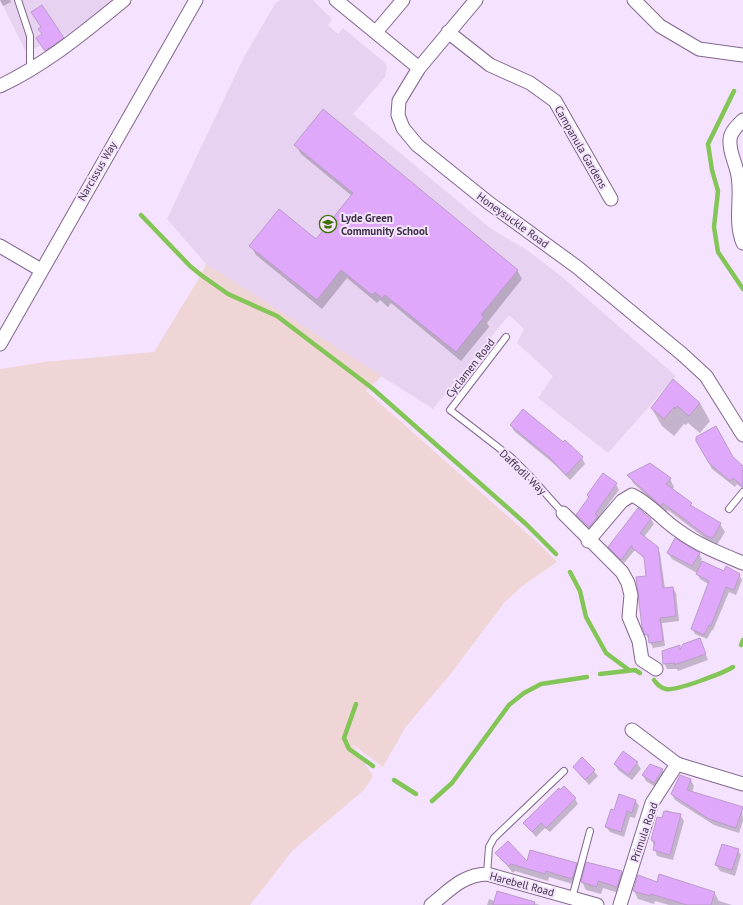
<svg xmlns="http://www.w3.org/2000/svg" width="743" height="905" font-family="'PT Sans',sans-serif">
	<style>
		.built { fill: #e7d2f2 }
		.green { fill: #f0d5d6 }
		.shadow { fill: #0003 }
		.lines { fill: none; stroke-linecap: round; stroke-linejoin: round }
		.stream { stroke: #83c556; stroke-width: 4.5 }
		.building { fill: #dfa8fa; stroke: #ba9cc8 }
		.lane-casing { stroke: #826690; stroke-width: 8 }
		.street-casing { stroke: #826690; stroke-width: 15 }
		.lane { stroke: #fff; stroke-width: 6 }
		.street { stroke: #fff; stroke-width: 13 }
		.labels { text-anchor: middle; stroke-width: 4; stroke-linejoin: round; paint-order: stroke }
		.street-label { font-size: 11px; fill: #3d3144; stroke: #f5e2fe }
		.poi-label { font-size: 11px; font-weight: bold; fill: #3d3144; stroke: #f5e2fe; text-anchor: start }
	</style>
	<rect width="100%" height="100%" fill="#f5e2fe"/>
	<g class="built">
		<path d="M0,0H114L68,34L26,52Z"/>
		<path d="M280,0H313L332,19L328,25L338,34L343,28L384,62L387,67L385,77L353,114L490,228L527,250L562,277L676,376L608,453L538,398L553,376L517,343L524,329L509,315L433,409L206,264L167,219L244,57L275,4Z"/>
	</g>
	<path class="green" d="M206,264L382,376L366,391L537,542L557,562L521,587L504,603L452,672L405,728L383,767L352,744L373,776L364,790L293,850L250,905H0V369L45,362L154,352L201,275Z"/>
	<g class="shadow">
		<path d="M0,0H10L11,2L3,6Z"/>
		<path d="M63,38L66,44L49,56L41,44Z"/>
		<path d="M296,145L517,270L522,279L487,323L489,327L461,361L391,303L388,307L380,300L377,303L347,278L322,309L256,255L251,246L316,240L352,196L301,154Z"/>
		<path d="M700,403L710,421L700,433L688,423L686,425L684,424L674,436L662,426L652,409Z"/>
		<path d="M511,425L582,458L585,464L570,480L553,463L514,431Z"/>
		<path d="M712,429L732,458L743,467V489L737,484L735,487L712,469L696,438Z"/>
		<path d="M629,475L670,479L674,487L672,490L691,504L693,508L720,524L725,532L717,545H714L668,510L666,513L633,483Z"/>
		<path d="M616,484L619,490L598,518L601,523L593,533L577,515L589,498L588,496Z"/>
		<path d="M651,519L654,524L644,537L657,548L660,553L665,589L673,588L676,593L679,621L662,623L665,646L653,648L646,634L648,577L646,560L635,550L624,563L609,547Z"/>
		<path d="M668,553L699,554L702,559L701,562L724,573L739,575L742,580L736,595L729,592L713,630H712L707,639L695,634L692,629L708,584L700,579L697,573L672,559Z"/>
		<path d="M702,645L708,660L678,671L677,669H667L664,663L679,646L681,650Z"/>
		<path d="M637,763L641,769L632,780L618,770L615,764Z"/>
		<path d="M574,767L594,771L598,776L589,785Z"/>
		<path d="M662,769L666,775L657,788L646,781L643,775Z"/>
		<path d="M680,776L691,780L694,786L692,792L742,808L743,821L739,833L714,825L675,800L672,794Z"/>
		<path d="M575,799L578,804L550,832L545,828L536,837L524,823Z"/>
		<path d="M635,800L639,806L635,818L630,817L624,837L610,832L606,827L614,811Z"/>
		<path d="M666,810L680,815L684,821L673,860L657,856L652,840L663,820Z"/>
		<path d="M738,850L741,855L735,876L720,871L716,865Z"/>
		<path d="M497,853L528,863L576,864L580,871L576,885L549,877L548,881L515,871L513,873Z"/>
		<path d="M622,872L626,880L622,894L603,888L601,894L586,890L582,882Z"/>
		<path d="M658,883L714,892L719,901L732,905H669L655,901L654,904L638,899L634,891Z"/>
		<path d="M498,892L540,905H487L489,899L495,901Z"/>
	</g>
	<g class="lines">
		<g class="stream">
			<path d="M734,91L708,144L712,170L718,191L714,227L718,252L743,289"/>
			<path d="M141,215L190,266L201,275L228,294L277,316L372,388L526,524L556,554"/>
			<path d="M570,572L580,591L586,617L606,653L629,670"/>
			<path d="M741,645L743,640"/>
			<path d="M600,674L635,670L640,673"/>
			<path d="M654,680C657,684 660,688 666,689C677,691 723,673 733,667"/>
			<path d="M356,704L344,738L349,749L373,766"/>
			<path d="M394,780L416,794"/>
			<path d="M432,801L452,783L509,705L524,693L541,684L587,677"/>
		</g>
	</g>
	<g class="building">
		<path d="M42,5L64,38L45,51L36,38L42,34L38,29L41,27L31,12Z"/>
		<path d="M323,109L518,270L481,315L484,317L456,352L385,295L382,298L375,292L372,295L341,270L317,300L249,246L279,209L316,239L353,193L294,145Z"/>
		<path d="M673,379L700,403L689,416L677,406L675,409L674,407L664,419L651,408Z"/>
		<path d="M523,409L563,442L565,440L583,457L566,475L549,457L510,425Z"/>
		<path d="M716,426L733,457L743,466V487L733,478L730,481L709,463L696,441V437Z"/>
		<path d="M650,463L671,478L666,484L692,503L690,505L721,523L713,538L708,537L663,503L661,506L627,475Z"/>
		<path d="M603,473L617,483L595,514L598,516L589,527L576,515L589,497L587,495Z"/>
		<path d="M638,508L651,519L640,533L658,547L663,588L673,587L676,616L660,618L663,641L649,643L648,634L645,635L642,627L636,577L646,576L644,557L632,548V545L621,560L608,547Z"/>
		<path d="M675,538L700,553L692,566L667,553Z"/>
		<path d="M702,561L724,571L726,566L740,574L734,590L726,587L711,626L709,625L704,635L691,629L709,581L696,574Z"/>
		<path d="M700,638L706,654L674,665L675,663L663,664L662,651L680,645V650L683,644Z"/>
		<path d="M623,751L638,762L628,775L614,764Z"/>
		<path d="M582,757L595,770L585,780L573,767Z"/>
		<path d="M650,764L663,769L654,783L642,775Z"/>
		<path d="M680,775L691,779L687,790L743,807L736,828L709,819L671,794Z"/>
		<path d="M564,786L576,798L546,828L541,823L532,832L523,823L559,788L560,790Z"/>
		<path d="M619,794L636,800L632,813L627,811L621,832L605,827L611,809L614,810Z"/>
		<path d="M664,811L681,814L670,855L653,850L655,842L651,840L657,817L662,818Z"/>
		<path d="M508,841L527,861L530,850L577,863L572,879L546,871L545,874L511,864L508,866L495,853Z"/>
		<path d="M722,844L739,849L732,870L715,865Z"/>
		<path d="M586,862L622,871L617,887L598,881L597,887L581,882Z"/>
		<path d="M659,874L715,892L711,905H687L651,894L650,896L633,891L638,875L657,882Z"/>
		<path d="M497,891L535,902L534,905H493Z"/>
	</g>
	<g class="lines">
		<defs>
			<g id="lane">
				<path d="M18,0L30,36V71"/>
				<path d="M506,337L450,410L512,458L529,475L563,513"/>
				<path d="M729,509L743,492"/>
				<path d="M487,874L489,847L494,838L564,771"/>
				<path d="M572,898L590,831"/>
			</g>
			<g id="street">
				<path d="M336,0L419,68"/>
				<path d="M476,0L419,68L399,101L398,115L403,128L417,145L489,203L577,267L682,354L706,376L743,435"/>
				<path d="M634,0L660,26L699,49L743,55"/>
				<path d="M376,32L403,0"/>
				<path d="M448,32L490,65L530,83L555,101L611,199"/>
				<path d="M0,86C48,63 83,33 124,0"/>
				<path d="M743,120C738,125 730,132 730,140C729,153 736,163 738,176C742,198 734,221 743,243"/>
				<path d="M0,246L41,270"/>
				<path d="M0,344L196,0"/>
				<path d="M563,513L622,572L628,583L631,595L629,617L639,641L642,660L656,669"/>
				<path d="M588,541L622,501L632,495C651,504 662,520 679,531C698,545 721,554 743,563"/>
				<path d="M632,730L677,764L743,784"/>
				<path d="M431,905C450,890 462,875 487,874L597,905"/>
				<path d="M620,905L652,803L677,764"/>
			</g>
		</defs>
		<use href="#lane" class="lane-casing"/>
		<use href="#street" class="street-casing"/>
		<use href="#lane" class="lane"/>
		<use href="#street" class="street"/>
	</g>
	<defs>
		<symbol id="school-ring" viewBox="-11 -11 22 22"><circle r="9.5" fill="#f5e2fe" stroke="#3c7300" stroke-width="1.5"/><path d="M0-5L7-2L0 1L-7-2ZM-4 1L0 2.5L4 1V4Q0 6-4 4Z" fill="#3c7300"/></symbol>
	</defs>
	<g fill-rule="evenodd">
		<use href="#school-ring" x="318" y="214" width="20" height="20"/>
	</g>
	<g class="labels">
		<g class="street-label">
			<text transform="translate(581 147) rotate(60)" y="4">Campanula Gardens</text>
			<text transform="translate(97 171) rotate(-60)" y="4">Narcissus Way</text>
			<text transform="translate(513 220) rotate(36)" y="4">Honeysuckle Road</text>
			<text transform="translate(470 368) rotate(-52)" y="4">Cyclamen Road</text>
			<text transform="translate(523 472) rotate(44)" y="4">Daffodil Way</text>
			<text transform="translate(644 832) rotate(-71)" y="4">Primula Road</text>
			<text transform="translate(522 884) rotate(15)" y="4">Harebell Road</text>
		</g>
		<g class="poi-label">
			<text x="341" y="222">Lyde Green<tspan x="341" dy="13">Community School</tspan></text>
		</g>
	</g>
</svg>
